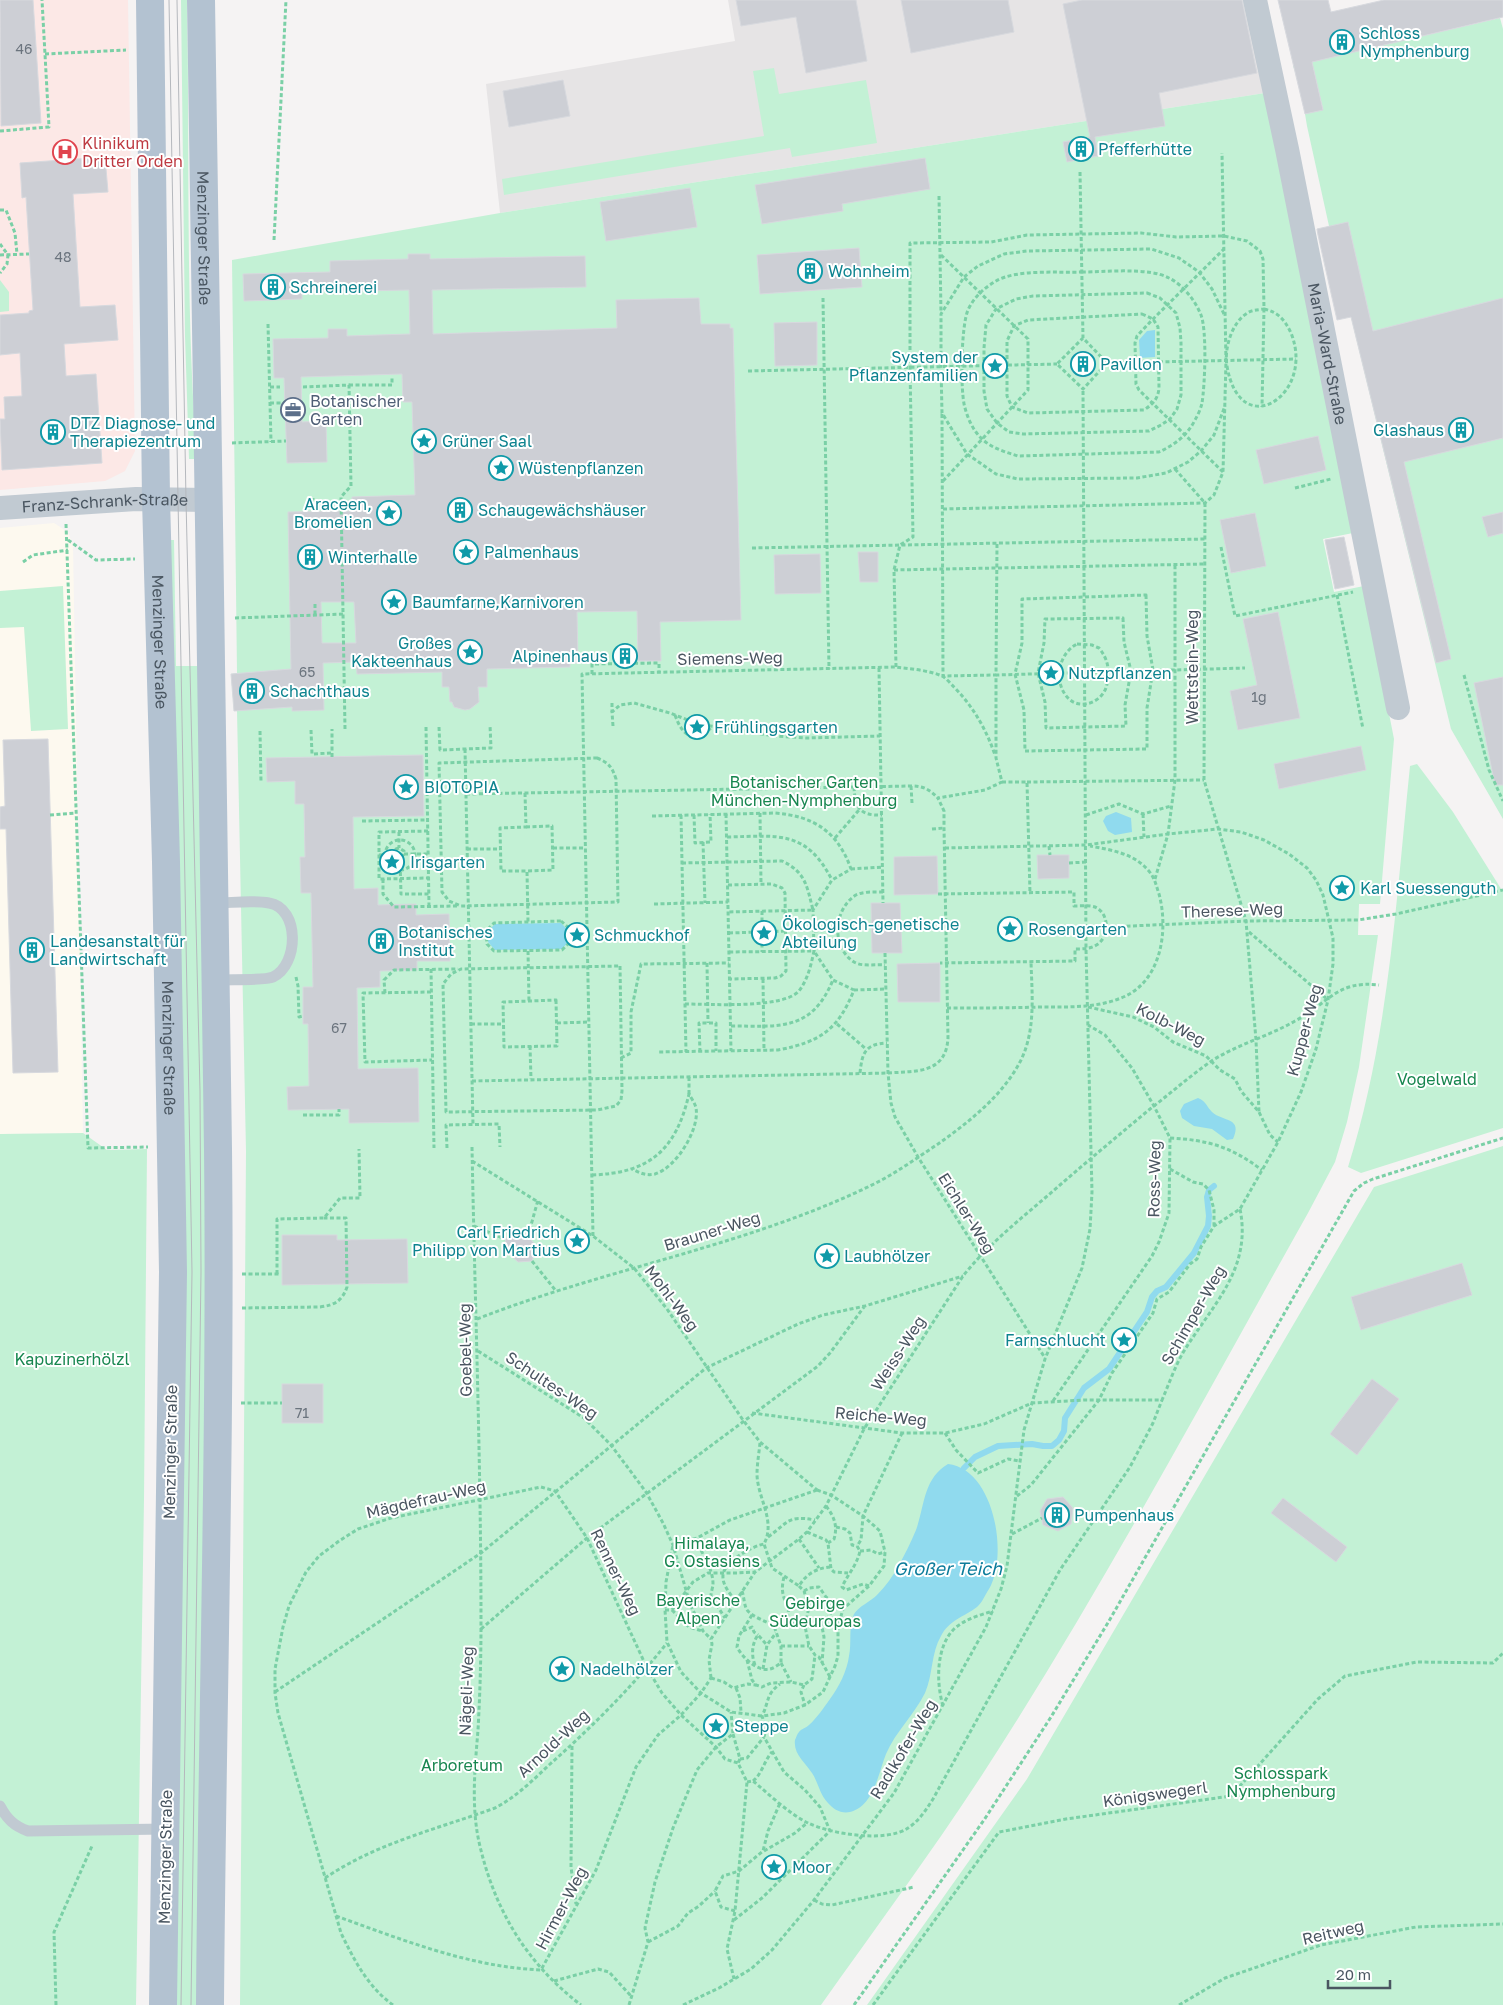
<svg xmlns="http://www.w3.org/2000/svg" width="1503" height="2005" font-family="'Golos Text',sans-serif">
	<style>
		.commercial { fill: #fdf9ef }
		.education { fill: #e6e4e5 }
		.medical { fill: #fce8e6 }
		.green { fill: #c3f1d5 }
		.water { fill: #90daee }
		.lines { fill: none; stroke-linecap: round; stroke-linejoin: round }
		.stream { stroke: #90daee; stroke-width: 6 }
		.building { fill: #cdcfd5; stroke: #d7d9de; fill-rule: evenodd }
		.path { stroke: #7ad0a6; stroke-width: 3; stroke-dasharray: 4 2.5; stroke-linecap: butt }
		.lane { stroke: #c1cad2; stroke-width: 11 }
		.street { stroke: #c1cad2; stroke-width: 24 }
		.primary { stroke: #b3c2d1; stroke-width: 28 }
		.tram { stroke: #b5b8bd; stroke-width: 1 }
		.labels { text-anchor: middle; stroke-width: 4; stroke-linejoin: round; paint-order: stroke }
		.number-label { font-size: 14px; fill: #6b747e }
		.culture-label { font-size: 16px; fill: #0d838f; stroke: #fff; text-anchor: start }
		.health-label { font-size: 16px; fill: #be3a42; stroke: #fff; text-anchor: start }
		.street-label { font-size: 16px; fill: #4a5661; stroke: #fff }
		.service-label { font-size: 16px; fill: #4e5e75; stroke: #fff; text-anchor: start }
		.park-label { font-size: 16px; fill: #17864f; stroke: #fff }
		.water-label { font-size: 18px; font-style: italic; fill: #0c7c9b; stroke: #fff }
	</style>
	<rect width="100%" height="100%" fill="#f5f3f3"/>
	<path class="commercial" d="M54,523L68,532L73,546L83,1133L0,1134V528Z"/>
	<path class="education" d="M728,0H1246L1265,93L500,213L486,84L735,41Z"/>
	<path class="medical" d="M0,0H128L135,451L125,471L105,481L0,490Z"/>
	<g class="green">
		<path d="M181,0H187C190,153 185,306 197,459H189L185,336Z"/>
		<path d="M1500,18L1503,29V819L1451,729L1329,226L1307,126L1305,114L1323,109L1313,67L1295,71L1293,66Z"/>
		<path d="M774,68L779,94L866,80L877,143L792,157L790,148L504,195L502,179L764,136L753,71Z"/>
		<path d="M1265,93L1353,533L1323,539L1334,592L1364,586L1394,739L1380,904H1359L1358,935H1378L1359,1067L1347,1122L1335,1162L1308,1213C1202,1402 1100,1593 982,1775C931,1853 875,1929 821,2005H240L246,1151L237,711H234L231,674L237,673L232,260L500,213Z"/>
		<path d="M0,280L9,292V311L0,312Z"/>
		<path d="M168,540H174L176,666H200L209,1170L199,2005H174Z"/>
		<path d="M63,586L68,729L31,731L24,627L0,628V591Z"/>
		<path d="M1417,764L1453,812L1503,892V1128L1361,1173L1348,1167C1389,1037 1396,900 1410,766Z"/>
		<path d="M83,1133L107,1150L147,1149L144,1500L136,2005H0V1134Z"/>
		<path d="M1503,1146V2005H867L1027,1779L1374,1187Z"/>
	</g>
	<g class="water">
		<path d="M1155,330V357L1140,358L1139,340L1147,331Z"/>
		<path d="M1116,812L1131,818L1132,832L1115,835L1108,831L1103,821L1106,816Z"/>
		<path d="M561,923L568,930L569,941L562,949L495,950L488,942V931L495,924Z"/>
		<path d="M1198,1098C1206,1101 1207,1107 1212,1112C1223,1122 1243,1117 1233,1139L1227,1140L1212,1129L1194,1126L1182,1118L1180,1111L1184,1104Z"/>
		<path d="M948,1464C994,1469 1009,1555 989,1589C985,1595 982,1603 977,1607C964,1617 949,1620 941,1636C931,1653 933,1675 925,1693C914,1715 896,1731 886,1754C878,1774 874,1806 850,1812C841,1814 833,1809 828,1803C820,1795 818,1782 812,1773C806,1763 793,1754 795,1740C796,1738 797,1734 799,1732C801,1729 806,1728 809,1725C817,1718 824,1707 830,1699C839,1687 847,1671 849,1656C852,1643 848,1626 854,1614C859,1606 870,1602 877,1595C886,1586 893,1576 899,1565C905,1554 911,1542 916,1530C925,1505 923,1479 948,1464Z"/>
	</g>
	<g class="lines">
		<path class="stream" d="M964,1468L975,1457L998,1446L1032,1444L1043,1446H1052L1059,1440L1064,1431L1065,1418L1084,1388L1109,1369L1147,1312L1152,1297L1157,1291L1166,1287L1194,1253L1208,1226L1209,1216L1207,1197L1209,1190L1214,1186"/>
	</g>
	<g class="building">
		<path d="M0,0H33L41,123L1,126Z"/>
		<path d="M736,0H856L867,61L806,73L796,17L741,26Z"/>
		<path d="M901,0H1008L1014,32L911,53Z"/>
		<path d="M1082,0H1242L1257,73L1159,93L1165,126L1095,137L1098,156L1067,162L1063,142L1090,137L1063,4Z"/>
		<path d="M1278,0H1328L1331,12L1384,0H1503V17L1312,62L1323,110L1305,114Z"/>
		<path d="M563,80L570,116L509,127L503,91Z"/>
		<path d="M105,157L108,192L73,194L80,307L115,305L118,340L64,344L66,376L96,374L102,463L2,470L0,419H5L4,397L22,396L20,353L0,355V315L29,313V311L33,310L26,197L22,198L20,163Z"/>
		<path d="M925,158L930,189L842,204L843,211L762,224L755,185Z"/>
		<path d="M690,188L697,227L606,241L600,202Z"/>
		<path d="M1348,222L1373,331L1503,298V438L1404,462L1451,659L1436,663L1351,317L1337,320L1318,235L1317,229Z"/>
		<path d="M859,248L862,287L760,294L757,255Z"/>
		<path d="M408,254H430V259L585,256L586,287L432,290L433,334L617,328L616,300L699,298L701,324H730V328H733L741,620L660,622L661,661H638L637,611L577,612L578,663H570V667L487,669V687H478L479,702L470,709L465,710L454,707L452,702H450L449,687H442V672L357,674L356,662L323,663L324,710L292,711V707L234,711L231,674L291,669L288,512L353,511L352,497L415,495L412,402H403L402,374L301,377L302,422L326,421L327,462L287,463L284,378H274L273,339L328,338V329H347V336L410,334L409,290L302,292V299L244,301L243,274L330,272V261L408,259ZM321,602H354L356,643H322Z"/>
		<path d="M817,322V365L775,366L774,323Z"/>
		<circle cx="1083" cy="364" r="13"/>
		<path d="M1318,436L1326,470L1264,484L1256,450Z"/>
		<path d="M1503,512V533L1488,537L1482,517Z"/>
		<path d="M1255,513L1266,566L1231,573L1220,520Z"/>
		<path d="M1344,537L1354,585L1335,589L1325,540Z"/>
		<path d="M858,552H878V582H860Z"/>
		<path d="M820,554L821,593L775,594L774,555Z"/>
		<path d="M1278,612L1300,718L1238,730L1230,691L1257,685L1243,619Z"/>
		<path d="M1503,677V785H1495L1474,683Z"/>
		<path d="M48,739L58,1072L13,1073L6,829H0V807L5,806L3,740Z"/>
		<path d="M1361,746L1366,770L1279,789L1274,764Z"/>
		<path d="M423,755L424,816L353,817L354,889L378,888V905L416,904V915L449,914L450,961H417V970L380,971V987L357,988L358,1069L418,1068L419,1122L349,1123V1109L288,1110L287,1087L309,1086L308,1024H303V987H313L311,893H301L300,857H305L304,804H295V781L267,782L266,758Z"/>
		<path d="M1037,855H1069V878L1038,879Z"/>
		<path d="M937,856L938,894L894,895V857Z"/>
		<path d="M871,903H900L902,953H872Z"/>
		<path d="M940,963V1002H898L897,964Z"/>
		<path d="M516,1231L528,1236L537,1247L532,1261L518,1262L508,1253L505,1239Z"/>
		<path d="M282,1235H337V1240L407,1239L408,1283L282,1285Z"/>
		<path d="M1462,1263L1472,1295L1361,1330L1351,1297Z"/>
		<path d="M1372,1379L1399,1399L1357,1455L1330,1434Z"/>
		<rect x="282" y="1384" width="41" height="39"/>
		<path d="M1063,1497L1073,1508L1071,1524L1058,1531L1043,1525L1040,1511L1047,1499Z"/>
		<path d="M1283,1498L1347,1547L1336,1562L1271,1513Z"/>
	</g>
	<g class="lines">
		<g class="path">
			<path d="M45,54L126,50"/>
			<path d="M0,131L49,127L42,0"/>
			<path d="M1080,172L1083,338L1107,363L1083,389L1057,364L1083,338"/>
			<path d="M939,196L941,313"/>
			<path d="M0,210H6L15,233L17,254"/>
			<path d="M274,240L286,0"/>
			<path d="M0,244L8,255L7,264L0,273"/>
			<path d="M0,255L29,254"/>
			<path d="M941,255L1028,339V390L943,481"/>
			<path d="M1082,272C1105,272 1149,267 1169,278C1183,285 1195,300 1201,315C1207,331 1205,384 1202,403C1201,408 1198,415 1195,420C1187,436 1174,445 1159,452L1018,456C1005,452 991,448 981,438C973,430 968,419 965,408C960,392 961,326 968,310C974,297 984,288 996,281C1017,269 1057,273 1082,272Z"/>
			<path d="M1147,293L1160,298L1176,313L1180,328L1181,343V395L1177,409L1170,419L1161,425L1149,431L1023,434L1009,432L997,423L987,409L984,391V348L986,325L996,309L1016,299L1033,296Z"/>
			<path d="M823,298L829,669"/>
			<path d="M1264,309C1278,312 1285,320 1291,333C1316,395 1240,444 1227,366C1224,350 1231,324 1246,314C1251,310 1257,310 1264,309Z"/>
			<path d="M1142,314L1153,319L1158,327L1159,388C1158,399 1153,404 1144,410L1028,413L1012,407L1007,396V341L1014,326L1028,320Z"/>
			<path d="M1224,314L1212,289L1199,272L1179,258L1151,249L1027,251L1004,254L978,266L964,277L941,314V367L942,413L967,454L996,474L1018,479L1137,478L1166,473L1188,462L1201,451L1214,435L1225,406"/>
			<path d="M268,324L271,442"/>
			<path d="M1107,363L1296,359"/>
			<path d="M748,371L1057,364"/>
			<path d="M349,385H392V377"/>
			<path d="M270,387H280"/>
			<path d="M303,387L349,385L351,486L341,497L345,729"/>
			<path d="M270,403H285"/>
			<path d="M942,414L943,676L996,675L997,543"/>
			<path d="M232,443L286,441"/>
			<path d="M1175,469L1205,503"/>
			<path d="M1223,472L1139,390L1136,384L1135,343L1137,336L1153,319L1224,249"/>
			<path d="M1295,488L1331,479"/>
			<path d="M313,498V508"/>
			<path d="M1205,503L1204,780L1246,921L1256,1040L1259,1112"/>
			<path d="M943,509L1205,503L1214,495L1223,472L1226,361L1222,153"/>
			<path d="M66,524L88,1148L148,1147"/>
			<path d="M68,540L96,560L135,559"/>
			<path d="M1221,547L1235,616L1353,592"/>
			<path d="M752,548L1205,539"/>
			<path d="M23,562L33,555L68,550"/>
			<path d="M894,570L1205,564"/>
			<path d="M1146,595L1147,636L1153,670L1147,708V749L1025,751L1024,710L1015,674L1022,643V599Z"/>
			<path d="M1337,595L1363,729"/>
			<path d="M315,604V615"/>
			<path d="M235,618L344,614"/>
			<path d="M1123,618L1124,642L1131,671L1125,705L1126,726L1046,728L1045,702L1038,673L1044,643L1045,619Z"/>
			<path d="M1077,644L1092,645L1099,648C1108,659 1110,670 1107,684C1104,702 1080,711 1068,698C1053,682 1058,654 1077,644Z"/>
			<path d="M896,667L894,570L900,545L913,537L910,367V243L991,242L1027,235L1141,233L1176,237L1224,236L1247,241L1260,251L1263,259L1264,309L1262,407"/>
			<path d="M879,668L883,903"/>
			<path d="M592,674V664L659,663V672"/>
			<path d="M1464,675L1489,770L1503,801"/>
			<path d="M612,703V712"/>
			<path d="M675,715C682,735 693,745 712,727"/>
			<path d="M613,726L612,712L620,705L634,703L670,713L698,724L775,736L807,738L880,736"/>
			<path d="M426,727L429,906"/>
			<path d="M439,727L440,750L491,748L490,725"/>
			<path d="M311,730L312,754L332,753"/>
			<path d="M260,731L261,782"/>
			<path d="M465,749L473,1125"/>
			<path d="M332,757V729"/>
			<path d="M597,758C609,763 612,767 616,779L618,902L461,906L449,901L442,892L439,763Z"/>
			<path d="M1002,782H1027L1030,893"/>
			<path d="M1027,782L1204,780"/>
			<path d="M911,786L912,803"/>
			<path d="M854,787C855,808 860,816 882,815"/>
			<path d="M525,793L526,827L500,828L501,871H527L528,922"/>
			<path d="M466,794L911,786C923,786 929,789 938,798"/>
			<path d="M760,813L761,884"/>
			<path d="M726,814L731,1051"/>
			<path d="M1143,814L1144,837"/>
			<path d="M50,815L76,813"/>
			<path d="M681,815L686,1052"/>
			<path d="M694,815L695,843L711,842L710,814"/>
			<path d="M1086,815L1119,804L1143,814L1171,806"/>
			<path d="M652,816L775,813C814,816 838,832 851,869L832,880L813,910L814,951L833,980L854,990C838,1030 820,1042 778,1050L658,1052"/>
			<path d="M362,821L427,820"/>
			<path d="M526,827L552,826L553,870L527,871"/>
			<path d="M932,829L944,828"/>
			<path d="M428,831L379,832V879L429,878"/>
			<path d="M399,832V848"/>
			<path d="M727,837C777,836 806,829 832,880"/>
			<path d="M835,838L859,810"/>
			<circle cx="400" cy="855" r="15"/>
			<path d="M703,842L705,903"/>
			<path d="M1049,846L1050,855"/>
			<path d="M553,848H585"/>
			<path d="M945,848L1086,845L1168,834L1218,829L1241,832L1264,840L1289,854L1307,868L1316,880L1323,895L1333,938V964L1328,1000L1316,1049L1301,1092L1278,1142L1240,1209L1214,1226L1201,1247L1197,1259L1190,1264L1169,1292L1157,1299L1153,1313L1112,1373L1099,1400L1031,1485L1017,1496"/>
			<path d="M467,849H500"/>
			<path d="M404,854H428"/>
			<path d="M379,855L394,854L397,859H400L404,854V851L399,848L396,849L394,854"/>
			<path d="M400,859L401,894H429"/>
			<path d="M682,863L782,861C806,872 807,887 813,910L728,912"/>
			<path d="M1069,863L1086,862"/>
			<path d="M851,869L883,867"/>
			<path d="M383,879V894L394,907L458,906"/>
			<path d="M1155,879L1168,834L1175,780V564"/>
			<path d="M728,885L772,884L782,888L785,893L786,971L781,976L775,978L730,979"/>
			<path d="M883,892C874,892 860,891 853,897C833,913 832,948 854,962C862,967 876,964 885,965"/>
			<path d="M938,894L1074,892V906C1081,906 1089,905 1095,907C1109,913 1110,935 1098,944C1091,949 1083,949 1075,949V961L940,963"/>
			<path d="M654,904L728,902"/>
			<path d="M762,911V952"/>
			<path d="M561,921L570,929V942L562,950L494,951L487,944L486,931L494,923Z"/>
			<path d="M1107,927L1246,921L1358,920L1396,914L1503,890"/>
			<path d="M814,931L838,930"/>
			<path d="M1249,932L1327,999"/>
			<path d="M729,933L786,931"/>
			<path d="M607,934H623"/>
			<path d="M528,951L529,1001"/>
			<path d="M885,953L888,1073L891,1103L895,1117L918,1157L1045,1358"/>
			<path d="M707,963L708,1023"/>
			<path d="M620,966L622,1091L621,1100L616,1106L597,1110L446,1112L443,984L451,974L461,969Z"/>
			<path d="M431,969L434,1148"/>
			<path d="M296,977L298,986L299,1017L303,1016"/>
			<path d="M763,979L764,1050"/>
			<path d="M854,990L886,989"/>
			<path d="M431,992L363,993L365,1062L432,1060"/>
			<path d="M385,993L384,980L394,970L458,969"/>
			<path d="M556,1000L557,1046L504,1047L503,1002Z"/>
			<path d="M685,1004C710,1004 783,1009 799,991C808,979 811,965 814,951L729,952"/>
			<path d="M1088,1007L1133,1017L1154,1027L1173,1042L1206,1056L1220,1070L1235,1079L1241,1091L1259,1112L1270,1135L1278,1142"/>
			<path d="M947,1008C979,1008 1010,1008 1042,1007C1069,1007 1096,1008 1121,998C1161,983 1169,931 1159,894C1156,885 1155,878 1148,870C1133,853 1111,850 1090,846"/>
			<path d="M557,1023L589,1022"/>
			<path d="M471,1024H503"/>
			<path d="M837,1024L866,1049"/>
			<path d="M731,1026C780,1026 811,1032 833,980"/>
			<path d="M530,1046L531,1079"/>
			<path d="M700,1052L699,1023H716V1051"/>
			<path d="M621,1058L631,1053V1012L641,964L729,963"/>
			<path d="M860,1073C862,1053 865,1044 887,1043"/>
			<path d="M689,1077V1094"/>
			<path d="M472,1081L888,1073C916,1071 946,1074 948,1038L944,828V811L938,798L985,790L1002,782L996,758V675L1245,668"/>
			<path d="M303,1115H339V1109"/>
			<path d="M1170,1138C1209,1140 1231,1147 1262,1170"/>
			<path d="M472,1147C475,1306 481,1464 481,1623C481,1659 480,1694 478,1730C475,1767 471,1805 479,1842C494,1909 526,1963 581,2005"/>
			<path d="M447,1148L446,1125L499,1124L500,1147"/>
			<path d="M472,1161L593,1236L634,1268L667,1309L743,1420L760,1442L817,1490"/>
			<path d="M1170,1169L1193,1182L1203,1184L1209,1190L1214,1210V1225"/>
			<path d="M592,1175C650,1173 676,1150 689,1094C691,1098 695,1103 696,1108C700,1129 676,1168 655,1174C646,1176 640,1173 632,1169"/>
			<path d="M474,1226L505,1239"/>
			<path d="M528,1236L538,1200"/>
			<path d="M593,1236L582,674L896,667C911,669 928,670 942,676C946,678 950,683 953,686C973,706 986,729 995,755"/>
			<path d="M532,1261L556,1291"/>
			<path d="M242,1274H281"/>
			<path d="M277,1274V1219L324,1218L340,1198H360L359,1149"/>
			<path d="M242,1308L320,1307C335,1305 342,1301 347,1287L346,1218H324"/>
			<path d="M477,1319C607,1268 748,1246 874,1184C896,1173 917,1158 938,1144C969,1122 1002,1096 1020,1062C1036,1031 1032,995 1031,962"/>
			<path d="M478,1351L584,1418L611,1445L646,1492L663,1523L673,1545L690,1604L703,1631L711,1639"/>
			<path d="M1053,1401L1152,1256L1159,1242L1169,1213L1170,1138L1154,1106L1132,1068L1105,1035L1088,1025"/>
			<path d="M241,1403H282"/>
			<path d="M752,1413L902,1433H945L984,1424L1032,1403L1085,1400H1162C1169,1384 1175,1366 1184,1351C1213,1304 1252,1269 1240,1209"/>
			<path d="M945,1433L956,1450L978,1473L1008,1459L1019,1461"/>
			<path d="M760,1443C759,1453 757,1464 757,1475C758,1499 776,1521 764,1544L772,1568L799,1586C806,1574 817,1568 830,1567"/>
			<path d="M817,1490L831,1495L863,1516L880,1531L885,1552L884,1566L869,1586L843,1609L838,1627V1656L835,1666L823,1692L805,1705L784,1713L762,1716L731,1712L701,1693L681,1672L667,1642L665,1610L666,1582L673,1545L697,1538L730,1520Z"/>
			<path d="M826,1506C834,1516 838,1526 834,1539L828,1543"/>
			<path d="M836,1527L845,1529L850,1533L852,1545L857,1546"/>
			<path d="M807,1532L826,1540L828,1543L831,1569L834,1572L848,1573"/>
			<path d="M1012,1534L1042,1518"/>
			<path d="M768,1537C789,1522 787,1515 815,1520"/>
			<path d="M697,1538C700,1554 713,1566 713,1584C713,1587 711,1592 711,1596L725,1618"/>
			<path d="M799,1539L819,1568"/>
			<path d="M860,1551L871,1550L878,1554L885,1552"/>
			<path d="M784,1577C781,1589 782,1597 789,1607L787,1620"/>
			<path d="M799,1586L804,1591L809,1607L805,1626L809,1646L815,1655L819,1657L830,1677"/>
			<path d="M869,1586L863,1584L846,1590L842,1587C848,1574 857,1565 860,1551L857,1546L861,1540L863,1516L902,1433"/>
			<path d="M742,1591C744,1597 744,1603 746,1608C749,1616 766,1621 774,1626L781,1620L805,1626L816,1619L825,1622L836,1605"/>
			<path d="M804,1591L809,1588L819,1587L826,1597L843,1609"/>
			<path d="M735,1601C730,1593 722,1585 723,1575C724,1562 752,1546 764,1544"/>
			<path d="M789,1607L797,1605"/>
			<path d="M665,1610H672L693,1582L708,1573H736L755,1572"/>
			<path d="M672,1610L689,1627L702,1631"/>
			<path d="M752,1615L739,1636L737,1647C742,1657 757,1672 770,1669C774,1668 778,1665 781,1663V1646L774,1626"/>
			<path d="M821,1622L824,1637L822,1663"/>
			<path d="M481,1629L587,1538L818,1366L830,1353L864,1307"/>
			<path d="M743,1631L752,1627L754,1632L758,1635"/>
			<path d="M781,1646H809"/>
			<path d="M747,1660L752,1680L756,1685L762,1687L771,1683L791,1682L804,1685L812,1679L815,1655"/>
			<path d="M781,1663L791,1682"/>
			<path d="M755,1665C751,1655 752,1643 758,1635L767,1645"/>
			<path d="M763,1669L767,1645L776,1633"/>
			<path d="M711,1678L709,1660L712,1644L711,1639L755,1572L799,1539L807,1532L826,1506L864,1429L963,1276C991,1241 1027,1214 1060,1185C1090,1159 1120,1134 1150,1109C1171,1093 1191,1075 1213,1060C1239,1044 1269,1036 1295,1021C1329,1003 1337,980 1379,985"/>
			<path d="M711,1678L724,1682L733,1688L748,1684L756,1685"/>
			<path d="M804,1685L801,1692L805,1705"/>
			<path d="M736,1688L740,1698L741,1712"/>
			<path d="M275,1692L481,1553L706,1368L798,1324L823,1315L865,1306L963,1276"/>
			<path d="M943,1706C936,1682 936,1647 954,1629C965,1619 980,1615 993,1611"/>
			<path d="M733,1734L740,1759L738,1763L747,1782L735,1911L727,1949L734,1979"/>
			<path d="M572,1746L571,1867L576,1904"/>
			<path d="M740,1759L747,1758L764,1737"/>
			<path d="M753,1781C762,1774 764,1761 772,1752"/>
			<path d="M747,1782L753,1781C770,1795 788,1813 808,1823C831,1834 886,1843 908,1828C919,1821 926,1810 933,1799L1060,1570L1130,1467L1153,1423L1162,1400"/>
			<path d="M764,1851L795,1833L807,1823"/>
			<path d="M325,1878C377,1843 437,1829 495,1808C516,1797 532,1781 549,1765C591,1728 632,1687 667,1643"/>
			<path d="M814,1900L822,1904L832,1905L914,1887"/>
			<path d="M735,1911L721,1907L715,1891L723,1876L739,1871L763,1851L768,1831L780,1803"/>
			<path d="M336,1916C403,1940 470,1967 541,1970L596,1870L636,1767L658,1735L681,1715L701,1693L711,1678"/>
			<path d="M734,1920L762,1898L830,1831L820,1807L805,1790L784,1772L764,1737L766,1729L762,1716C769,1702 766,1694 780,1684"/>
			<path d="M648,1942L678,1926L688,1913L699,1906L715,1891"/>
			<path d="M554,1981L598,1969L609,1972L631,1996"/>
			<path d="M56,2005L54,1932L92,1846"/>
			<path d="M393,2005C368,1987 354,1960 341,1933L278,1713L275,1693V1669L283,1627L289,1606L306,1572L319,1556L339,1541L358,1529L391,1518L541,1487L555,1491L587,1538L647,1668L662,1693L681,1715L716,1747L725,1759L738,1763"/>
			<path d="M629,2005L648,1942L645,1928L655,1882L673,1828L697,1770L716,1747L733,1734L731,1712"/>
			<path d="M683,2005L719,1988L751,1969L772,1950L814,1900L894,1793L986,1627L1001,1589L1007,1566L1024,1430L1045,1359L1082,1268L1090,1229L1092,1192L1086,949L1083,389"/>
			<path d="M854,2005L984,1820L1051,1717L1109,1621L1354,1191L1364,1183L1373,1179L1503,1138"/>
			<path d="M873,2005L999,1832L1066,1819L1231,1796L1318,1699L1345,1676L1417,1662L1493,1663L1503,1653"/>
			<path d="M1179,2005L1225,1978L1321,1945L1416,1927L1503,1924"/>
		</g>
		<g class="lane">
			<path d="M215,903C231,903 253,900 269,903C300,908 299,965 273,977C264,981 228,979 216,980"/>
			<path d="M0,1806C7,1819 14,1826 28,1831L166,1829"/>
		</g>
		<g class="street">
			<path id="s1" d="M1255,0L1287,149L1398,708"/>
			<path id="s2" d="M0,508L136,499L209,500"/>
		</g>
		<g class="primary">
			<path id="s3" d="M150,0L156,499L166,862L173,1272L163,2005"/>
			<path id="s4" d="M201,0C205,383 215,766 218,1149C221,1434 212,1720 210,2005"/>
		</g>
		<g class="tram">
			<path d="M169,0L192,1272L181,2005"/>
			<path d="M177,0L186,500L200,1091L201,1272L191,2005"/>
		</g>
	</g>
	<defs>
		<symbol id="building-ring" viewBox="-11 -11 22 22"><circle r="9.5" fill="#fff" stroke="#0f9aa8" stroke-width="1.5"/><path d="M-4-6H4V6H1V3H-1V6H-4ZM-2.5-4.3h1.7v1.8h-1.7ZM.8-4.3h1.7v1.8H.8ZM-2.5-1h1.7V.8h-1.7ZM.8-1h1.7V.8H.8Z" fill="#0f9aa8"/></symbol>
		<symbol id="hospital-ring" viewBox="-11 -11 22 22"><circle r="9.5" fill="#fff" stroke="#e0444e" stroke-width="1.5"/><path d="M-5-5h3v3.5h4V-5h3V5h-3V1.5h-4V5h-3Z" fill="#e0444e"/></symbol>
		<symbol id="sight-ring" viewBox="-11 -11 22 22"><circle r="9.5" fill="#fff" stroke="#0f9aa8" stroke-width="1.5"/><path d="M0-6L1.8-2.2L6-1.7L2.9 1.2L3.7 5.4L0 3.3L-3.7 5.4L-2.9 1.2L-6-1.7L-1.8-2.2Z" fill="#0f9aa8"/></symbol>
		<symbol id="office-ring" viewBox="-11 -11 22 22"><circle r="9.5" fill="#fff" stroke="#5c6f8a" stroke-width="1.5"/><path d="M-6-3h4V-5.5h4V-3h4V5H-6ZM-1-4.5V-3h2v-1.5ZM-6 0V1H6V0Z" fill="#5c6f8a"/></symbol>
	</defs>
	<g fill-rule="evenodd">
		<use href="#building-ring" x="1328" y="28" width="28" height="28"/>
		<use href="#building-ring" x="1067" y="135" width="28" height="28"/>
		<use href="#hospital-ring" x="51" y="138" width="28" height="28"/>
		<use href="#building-ring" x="796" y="257" width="28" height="28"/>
		<use href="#building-ring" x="259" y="273" width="28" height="28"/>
		<use href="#building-ring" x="1069" y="350" width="28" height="28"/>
		<use href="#sight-ring" x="981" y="352" width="28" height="28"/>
		<use href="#office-ring" x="279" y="396" width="28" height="28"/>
		<use href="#building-ring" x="1447" y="416" width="28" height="28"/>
		<use href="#building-ring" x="39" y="418" width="28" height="28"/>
		<use href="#sight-ring" x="410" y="427" width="28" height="28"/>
		<use href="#sight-ring" x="487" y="454" width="28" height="28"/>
		<use href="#building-ring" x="446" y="496" width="28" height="28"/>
		<use href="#sight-ring" x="375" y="499" width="28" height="28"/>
		<use href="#sight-ring" x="452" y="538" width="28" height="28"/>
		<use href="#building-ring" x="296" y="543" width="28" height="28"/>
		<use href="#sight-ring" x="380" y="588" width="28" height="28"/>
		<use href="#sight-ring" x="456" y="638" width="28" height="28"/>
		<use href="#building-ring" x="611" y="642" width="28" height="28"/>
		<use href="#sight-ring" x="1037" y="659" width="28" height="28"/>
		<use href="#building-ring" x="238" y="677" width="28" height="28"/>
		<use href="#sight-ring" x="683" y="713" width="28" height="28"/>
		<use href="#sight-ring" x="392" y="773" width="28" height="28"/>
		<use href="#sight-ring" x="378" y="848" width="28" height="28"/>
		<use href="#sight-ring" x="1328" y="874" width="28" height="28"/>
		<use href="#sight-ring" x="996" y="915" width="28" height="28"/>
		<use href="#sight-ring" x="750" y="919" width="28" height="28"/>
		<use href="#sight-ring" x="563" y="921" width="28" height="28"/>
		<use href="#building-ring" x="367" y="927" width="28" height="28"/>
		<use href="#building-ring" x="18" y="936" width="28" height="28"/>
		<use href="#sight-ring" x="563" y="1227" width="28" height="28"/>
		<use href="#sight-ring" x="813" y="1242" width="28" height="28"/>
		<use href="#sight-ring" x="1110" y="1326" width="28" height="28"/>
		<use href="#building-ring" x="1043" y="1501" width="28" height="28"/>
		<use href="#sight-ring" x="548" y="1655" width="28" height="28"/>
		<use href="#sight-ring" x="702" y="1712" width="28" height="28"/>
		<use href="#sight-ring" x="760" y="1853" width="28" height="28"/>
	</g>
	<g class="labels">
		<g class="number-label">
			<text x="24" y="54">46</text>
			<text x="63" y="262">48</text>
			<text x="307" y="677">65</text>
			<text x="1259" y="702">1g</text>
			<text x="339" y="1033">67</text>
			<text x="302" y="1418">71</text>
		</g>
		<g class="culture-label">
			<text x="1360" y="39">Schloss<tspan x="1360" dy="18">Nymphenburg</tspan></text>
			<text x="1098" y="155">Pfefferhütte</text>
			<text x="828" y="277">Wohnheim</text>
			<text x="290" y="293">Schreinerei</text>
			<text x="978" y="363" text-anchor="end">System der<tspan x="978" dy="18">Pflanzenfamilien</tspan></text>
			<text x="1100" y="370">Pavillon</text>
			<text x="70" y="429">DTZ Diagnose- und<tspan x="70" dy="18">Therapiezentrum</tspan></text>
			<text x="1444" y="436" text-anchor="end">Glashaus</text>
			<text x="442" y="447">Grüner Saal</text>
			<text x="518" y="474">Wüstenpflanzen</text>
			<text x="372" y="510" text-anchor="end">Araceen,<tspan x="372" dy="18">Bromelien</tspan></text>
			<text x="478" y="516">Schaugewächshäuser</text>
			<text x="484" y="558">Palmenhaus</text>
			<text x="328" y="563">Winterhalle</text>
			<text x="412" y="608">Baumfarne,Karnivoren</text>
			<text x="452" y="649" text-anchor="end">Großes<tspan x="452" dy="18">Kakteenhaus</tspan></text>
			<text x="608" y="662" text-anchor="end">Alpinenhaus</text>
			<text x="1068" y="679">Nutzpflanzen</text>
			<text x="270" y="697">Schachthaus</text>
			<text x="714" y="733">Frühlingsgarten</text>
			<text x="424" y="793">BIOTOPIA</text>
			<text x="410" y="868">Irisgarten</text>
			<text x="1360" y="894">Karl Suessenguth</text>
			<text x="782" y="930">Ökologisch-genetische<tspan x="782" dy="18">Abteilung</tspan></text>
			<text x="1028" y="935">Rosengarten</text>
			<text x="398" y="938">Botanisches<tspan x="398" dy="18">Institut</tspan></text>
			<text x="594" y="941">Schmuckhof</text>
			<text x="50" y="947">Landesanstalt für<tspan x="50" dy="18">Landwirtschaft</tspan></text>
			<text x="560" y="1238" text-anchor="end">Carl Friedrich<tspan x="560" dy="18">Philipp von Martius</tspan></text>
			<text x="844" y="1262">Laubhölzer</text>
			<text x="1106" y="1346" text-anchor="end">Farnschlucht</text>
			<text x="1074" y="1521">Pumpenhaus</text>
			<text x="580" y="1675">Nadelhölzer</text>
			<text x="734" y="1732">Steppe</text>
			<text x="792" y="1873">Moor</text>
		</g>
		<g class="health-label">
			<text x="82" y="149">Klinikum<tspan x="82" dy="18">Dritter Orden</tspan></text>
		</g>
		<g class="street-label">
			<text dy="6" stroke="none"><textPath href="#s4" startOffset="238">Menzinger Straße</textPath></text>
			<text dy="6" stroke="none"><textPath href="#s1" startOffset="361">Maria-Ward-Straße</textPath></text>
			<text dy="6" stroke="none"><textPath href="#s2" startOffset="105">Franz-Schrank-Straße</textPath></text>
			<text dy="6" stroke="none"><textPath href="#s3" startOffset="642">Menzinger Straße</textPath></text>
			<text transform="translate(730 658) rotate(-1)" y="6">Siemens-Weg</text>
			<text transform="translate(1192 667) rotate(-90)" y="6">Wettstein-Weg</text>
			<text transform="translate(1232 910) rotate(-2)" y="6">Therese-Weg</text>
			<text transform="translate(1171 1024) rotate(27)" y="6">Kolb-Weg</text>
			<text transform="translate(1304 1030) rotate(-75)" y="6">Kupper-Weg</text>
			<text dy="6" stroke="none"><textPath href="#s3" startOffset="1048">Menzinger Straße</textPath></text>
			<text transform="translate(1154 1179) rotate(-89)" y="6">Ross-Weg</text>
			<text transform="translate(967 1213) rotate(58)" y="6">Eichler-Weg</text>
			<text transform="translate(712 1231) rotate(-17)" y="6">Brauner-Weg</text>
			<text transform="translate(672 1298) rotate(53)" y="6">Mohl-Weg</text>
			<text transform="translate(1193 1315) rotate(-60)" y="6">Schimper-Weg</text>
			<text transform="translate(465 1350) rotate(-91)" y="6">Goebel-Weg</text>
			<text transform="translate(898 1353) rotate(-57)" y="6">Weiss-Weg</text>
			<text transform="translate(552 1385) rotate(34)" y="6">Schultes-Weg</text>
			<text transform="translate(881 1416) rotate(5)" y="6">Reiche-Weg</text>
			<text transform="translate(170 1452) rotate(-89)" y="6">Menzinger Straße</text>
			<text transform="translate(426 1499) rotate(-13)" y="6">Mägdefrau-Weg</text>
			<text transform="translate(616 1572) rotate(64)" y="6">Renner-Weg</text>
			<text transform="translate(466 1691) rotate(-88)" y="6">Nägeli-Weg</text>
			<text transform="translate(553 1743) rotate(-43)" y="6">Arnold-Weg</text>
			<text transform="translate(903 1749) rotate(-59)" y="6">Radlkofer-Weg</text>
			<text transform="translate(1155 1794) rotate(-8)" y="6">Königswegerl</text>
			<text transform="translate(165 1857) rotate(-89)" y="6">Menzinger Straße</text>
			<text transform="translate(561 1908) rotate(-62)" y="6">Hirmer-Weg</text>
			<text transform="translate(1333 1932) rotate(-13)" y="6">Reitweg</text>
		</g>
		<g class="service-label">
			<text x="310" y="407">Botanischer<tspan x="310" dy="18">Garten</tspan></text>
		</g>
		<g class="park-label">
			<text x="804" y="788">Botanischer Garten<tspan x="804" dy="18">München-Nymphenburg</tspan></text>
			<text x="1437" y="1085">Vogelwald</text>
			<text x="72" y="1365">Kapuzinerhölzl</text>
			<text x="712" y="1549">Himalaya,<tspan x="712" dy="18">G. Ostasiens</tspan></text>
			<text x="698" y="1606">Bayerische<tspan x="698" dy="18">Alpen</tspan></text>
			<text x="815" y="1609">Gebirge<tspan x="815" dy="18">Südeuropas</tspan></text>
			<text x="462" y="1771">Arboretum</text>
			<text x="1281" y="1779">Schlosspark<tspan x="1281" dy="18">Nymphenburg</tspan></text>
		</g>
		<g class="water-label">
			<text x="948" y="1575">Großer Teich</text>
		</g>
	</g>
	<path d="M1328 1980v8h62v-8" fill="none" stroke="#4a5661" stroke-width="2.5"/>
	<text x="1336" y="1980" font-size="15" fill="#4a5661" stroke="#ffffff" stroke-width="4" paint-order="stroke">20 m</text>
</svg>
